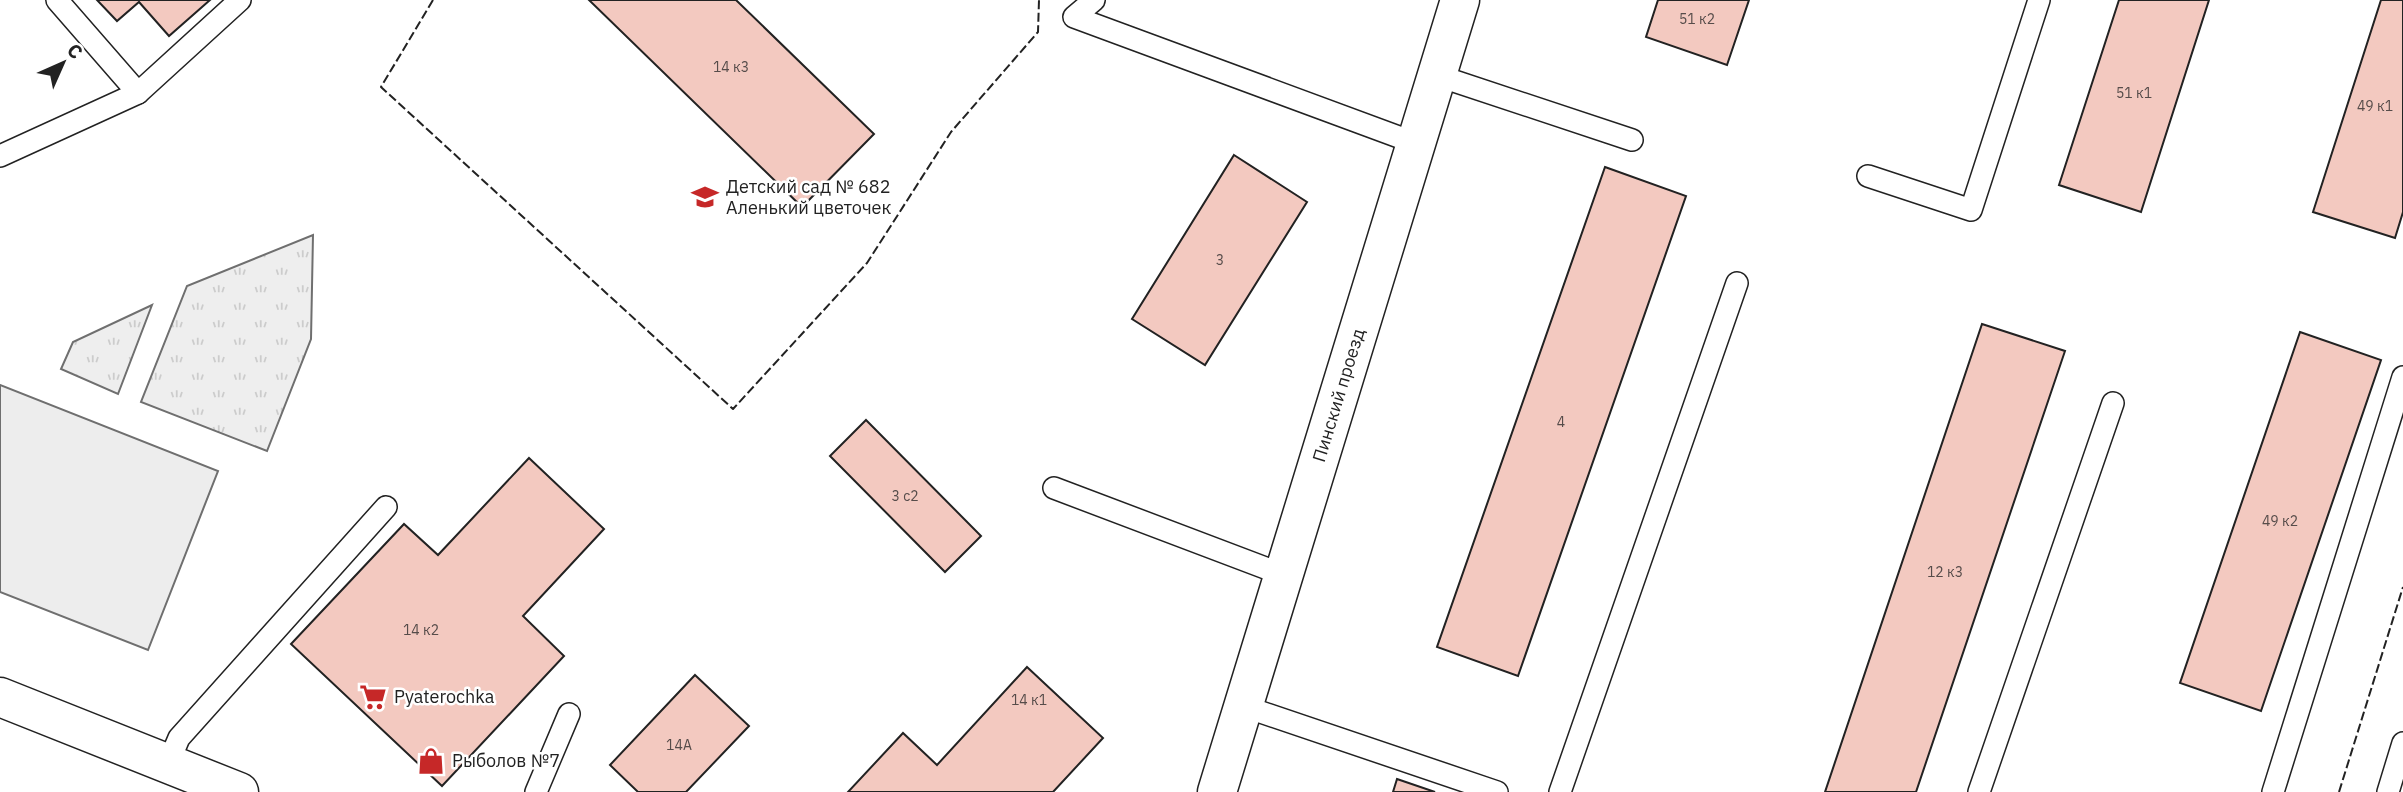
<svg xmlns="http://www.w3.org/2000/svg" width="2403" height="792" font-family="'IBM Plex Sans',sans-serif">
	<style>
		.grass { fill: url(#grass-tufts); stroke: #6f6f6f; stroke-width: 2 }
		.parking { fill: #ededed; stroke: #6f6f6f; stroke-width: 2 }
		.building { fill: #f3c9c0; stroke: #222; stroke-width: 2 }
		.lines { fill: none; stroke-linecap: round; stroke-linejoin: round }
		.service-casing { stroke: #222; stroke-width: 24 }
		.minor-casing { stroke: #222; stroke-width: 41 }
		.tertiary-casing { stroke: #222; stroke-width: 41 }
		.service { stroke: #fff; stroke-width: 21 }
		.minor { stroke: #fff; stroke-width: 38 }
		.tertiary { stroke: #fff; stroke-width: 38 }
		.fence { stroke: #222; stroke-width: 2; stroke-dasharray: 9 3.5; stroke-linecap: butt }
		.labels { text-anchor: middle; stroke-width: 5; stroke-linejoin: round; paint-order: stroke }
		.number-label { font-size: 14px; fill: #564c4a }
		.poi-label { font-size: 18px; fill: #222; stroke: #fff; text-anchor: start }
		.street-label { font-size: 18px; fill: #222; stroke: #fff }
	</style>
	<defs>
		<pattern id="grass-tufts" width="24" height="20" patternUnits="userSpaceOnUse" patternTransform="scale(1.75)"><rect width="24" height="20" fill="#eee"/><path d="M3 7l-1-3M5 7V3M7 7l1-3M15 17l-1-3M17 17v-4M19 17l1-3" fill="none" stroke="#ccc"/></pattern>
	</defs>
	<rect width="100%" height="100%" fill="#fff"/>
	<g class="grass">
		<path d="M313,235L311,339L267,451L141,402L187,286Z"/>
		<path d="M152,305L118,394L61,369L73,342Z"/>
	</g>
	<path class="parking" d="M0,385L218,471L148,650L0,592Z"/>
	<g class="building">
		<path d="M97,0H210L169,36L139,2L117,21Z"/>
		<path d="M589,0H736L874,134L802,207Z"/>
		<path d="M1658,0H1749L1727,65L1646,37Z"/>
		<path d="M2119,0H2209L2141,212L2059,185Z"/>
		<path d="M2381,0H2403V212L2395,238L2313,212Z"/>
		<path d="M1234,155L1307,202L1205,365L1132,319Z"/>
		<path d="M1605,167L1686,196L1518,676L1437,647Z"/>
		<path d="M1982,324L2065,351L1916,792H1825Z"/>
		<path d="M2300,332L2381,360L2261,711L2180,683Z"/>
		<path d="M866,420L981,536L945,572L830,456Z"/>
		<path d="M529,458L604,529L523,616L564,656L442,786L291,644L404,524L438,555Z"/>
		<path d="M1027,667L1103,738L1053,792H848L903,733L937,765Z"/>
		<path d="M695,675L749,726L686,792H638L610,765Z"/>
		<path d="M1397,779L1435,792H1393Z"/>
	</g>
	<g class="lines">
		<defs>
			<g id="service">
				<path d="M57,0L138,93L240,0"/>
				<path d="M1094,0L1074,17L1415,143"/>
				<path d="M1436,75L1632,140"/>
				<path d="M0,156L138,93"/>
				<path d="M1868,176L1971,210L2039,0"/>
				<path d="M1054,488L1284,575"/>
				<path d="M1243,706L1497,792"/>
				<path d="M168,764L179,738L386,507"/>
				<path d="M536,792L569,714"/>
				<path d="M1560,792L1737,283"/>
				<path d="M1979,792L2113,403"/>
				<path d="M2273,792L2403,377"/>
				<path d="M2388,792L2403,743"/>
			</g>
			<g id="minor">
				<path id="s1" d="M1217,792L1460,0"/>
			</g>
			<path id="tertiary" d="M0,697L239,792"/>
		</defs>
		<use href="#service" class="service-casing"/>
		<use href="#minor" class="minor-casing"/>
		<use href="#tertiary" class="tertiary-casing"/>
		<use href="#service" class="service"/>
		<use href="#minor" class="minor"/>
		<use href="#tertiary" class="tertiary"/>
		<g class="fence">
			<path d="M433,0L381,87L733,409L867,263L951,132L1038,32L1039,0"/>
			<path d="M2339,792L2403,587"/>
		</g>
	</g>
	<defs>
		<symbol id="school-bare" viewBox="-9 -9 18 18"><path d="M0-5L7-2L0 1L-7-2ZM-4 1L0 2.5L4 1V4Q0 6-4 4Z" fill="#c62828" stroke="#fff" stroke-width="2.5" paint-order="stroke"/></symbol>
		<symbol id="supermarket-bare" viewBox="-9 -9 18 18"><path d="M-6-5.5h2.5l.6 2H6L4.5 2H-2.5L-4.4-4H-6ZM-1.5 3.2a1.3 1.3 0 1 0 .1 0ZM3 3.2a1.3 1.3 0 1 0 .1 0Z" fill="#c62828" stroke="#fff" stroke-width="2.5" paint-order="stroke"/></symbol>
		<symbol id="shop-bare" viewBox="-9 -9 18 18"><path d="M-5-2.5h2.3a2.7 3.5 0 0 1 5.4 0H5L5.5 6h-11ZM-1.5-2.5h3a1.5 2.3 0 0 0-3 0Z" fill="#c62828" stroke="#fff" stroke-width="2.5" paint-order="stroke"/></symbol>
	</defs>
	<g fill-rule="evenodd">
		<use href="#school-bare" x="686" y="178" width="38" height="38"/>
		<use href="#supermarket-bare" x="354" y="678" width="38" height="38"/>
		<use href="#shop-bare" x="412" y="742" width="38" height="38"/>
	</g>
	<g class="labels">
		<g class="number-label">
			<text x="1697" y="24">51 к2</text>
			<text x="731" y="72">14 к3</text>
			<text x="2134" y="98">51 к1</text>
			<text x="2375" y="111">49 к1</text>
			<text x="1220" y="265">3</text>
			<text x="1561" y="427">4</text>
			<text x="905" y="501">3 с2</text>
			<text x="2280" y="526">49 к2</text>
			<text x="1945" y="577">12 к3</text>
			<text x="421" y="635">14 к2</text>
			<text x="1029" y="705">14 к1</text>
			<text x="679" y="750">14А</text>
		</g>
		<g class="poi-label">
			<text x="726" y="193">Детский сад № 682<tspan x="726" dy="21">Аленький цветочек</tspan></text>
			<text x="394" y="703">Pyaterochka</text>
			<text x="452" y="767">Рыболов №7</text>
		</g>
		<g class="street-label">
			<text dy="6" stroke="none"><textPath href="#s1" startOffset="415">Пинский проезд</textPath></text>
		</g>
	</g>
	<g transform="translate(63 63) rotate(45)" stroke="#ffffff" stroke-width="5" paint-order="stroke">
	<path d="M0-5L12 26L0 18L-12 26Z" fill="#222222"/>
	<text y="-10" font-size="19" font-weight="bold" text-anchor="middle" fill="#222222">С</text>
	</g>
</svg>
